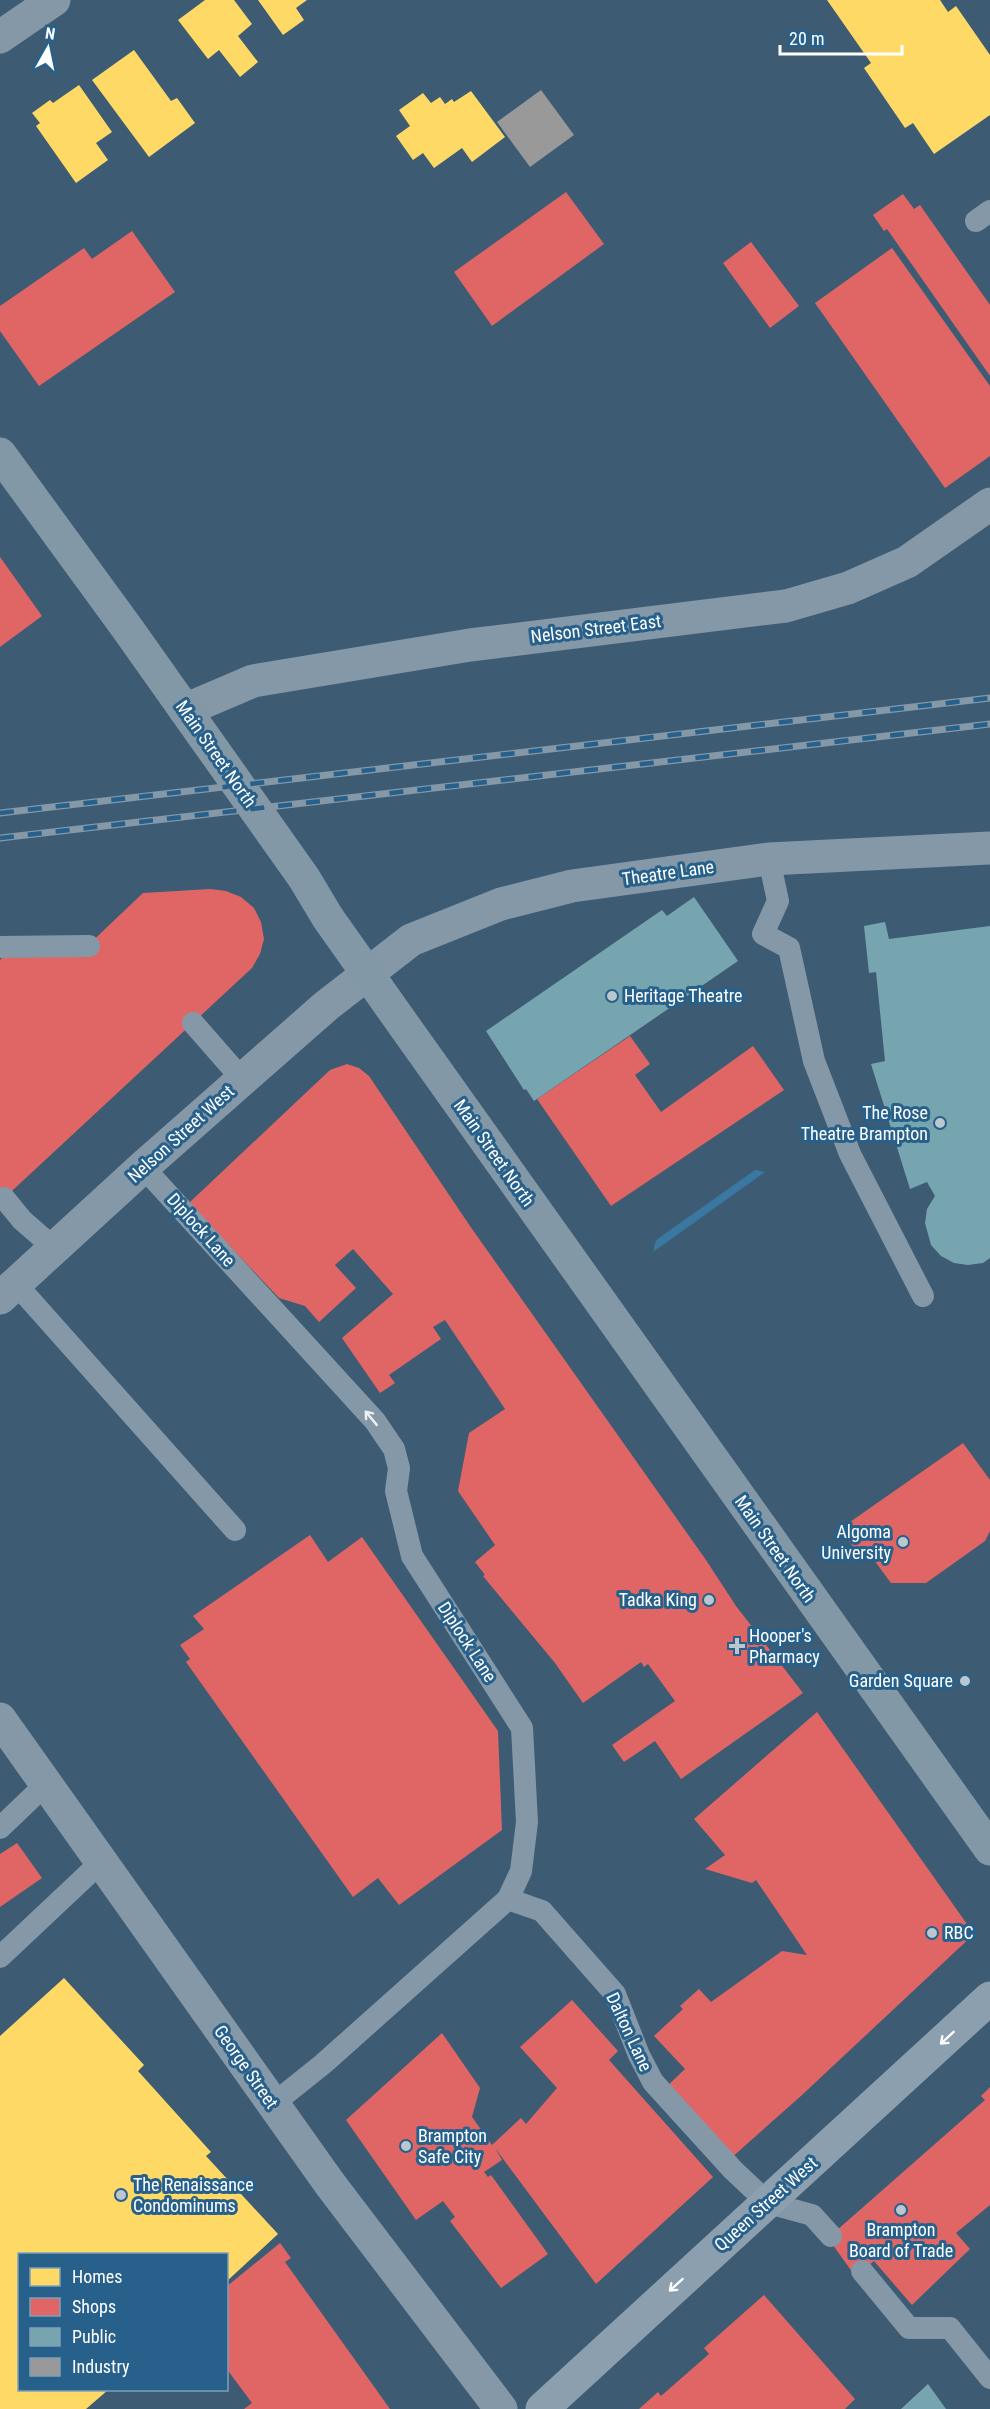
<svg xmlns="http://www.w3.org/2000/svg" width="990" height="2409" font-family="'Roboto Condensed',sans-serif">
	<style>
		.green { fill: #3a77a1 }
		.homes { fill: #ffd966 }
		.shops { fill: #e06666 }
		.public { fill: #76a5af }
		.industry { fill: #999 }
		.lines { fill: none; stroke-linecap: round; stroke-linejoin: round }
		.lane { stroke: #8498a8; stroke-width: 22 }
		.street { stroke: #8498a8; stroke-width: 33 }
		.secondary { stroke: #8b9fae; stroke-width: 33 }
		.primary { stroke: #8398a7; stroke-width: 33 }
		.rail-casing { stroke: #8498a7; stroke-width: 7 }
		.rail { stroke: #26608b; stroke-width: 4.5; stroke-dasharray: 14; stroke-linecap: butt }
		.oneway { stroke: #edf0f2 }
		.oneway2 { stroke: #f9fafb }
		.poi-dot { fill: #bbc6ce; stroke: #26608b; stroke-width: 2 }
		.labels { text-anchor: middle; stroke-width: 6; stroke-linejoin: round; paint-order: stroke }
		.street-label { font-size: 18px; fill: #fff; stroke: #26608b }
		.poi-label { font-size: 18px; fill: #fff; stroke: #26608b; text-anchor: start }
	</style>
	<rect width="100%" height="100%" fill="#3d5c74"/>
	<path class="green" d="M755,1170L765,1172L653,1252L656,1240Z"/>
	<g class="homes">
		<path d="M205,0H234L252,24L238,36L258,62L240,77L219,50L208,59L178,20Z"/>
		<path d="M258,0H307L296,8L304,20L283,35Z"/>
		<path d="M827,0H940L948,12L956,6L990,55V115L934,154L913,123L905,128L864,68L871,63Z"/>
		<path d="M134,50L171,101L177,98L195,123L149,157L92,80Z"/>
		<path d="M79,85L112,132L96,143L108,160L76,183L36,126L40,123L32,113L50,100L53,103Z"/>
		<path d="M471,91L505,137L472,162L462,148L434,168L423,153L413,160L396,136L410,126L399,110L423,93L431,103L440,97L445,104L452,99L454,102Z"/>
		<path d="M64,1978L144,2065L138,2071L211,2152L206,2156L278,2234L226,2282V2254H20V2390H108L86,2409H0V2036Z"/>
	</g>
	<g class="shops">
		<path d="M566,192L604,244L492,326L454,272Z"/>
		<path d="M903,194L914,209L920,205L990,305V376L887,229L884,231L873,215Z"/>
		<path d="M132,231L175,292L39,386L0,331V306L84,248L92,259Z"/>
		<path d="M751,242L799,306L770,328L723,263Z"/>
		<path d="M892,248L990,386V456L945,488L815,303Z"/>
		<path d="M0,557L42,616L0,647Z"/>
		<path d="M210,889L226,891L241,897L254,908L261,922L264,939L260,954L252,968L0,1202V960L13,948L83,950L143,893Z"/>
		<path d="M630,1036L650,1064L635,1075L661,1112L753,1046L784,1090L611,1206L537,1099Z"/>
		<path d="M347,1064L359,1068L369,1076L470,1226L706,1560L736,1606L803,1693L681,1779L655,1741L624,1762L612,1745L675,1701L648,1664L644,1667L641,1662L583,1703L555,1663L483,1576L485,1575L475,1562L495,1545L458,1491L469,1433L505,1409L445,1320L433,1327L441,1339L389,1375L395,1383L380,1393L342,1338L393,1294L353,1249L335,1265L356,1288L319,1322L305,1306L279,1298L189,1203L330,1070Z"/>
		<path d="M963,1443L990,1480V1531L985,1541L926,1583H891L871,1556L859,1555L840,1529Z"/>
		<path d="M310,1535L328,1562L362,1537L498,1731L502,1830L399,1905L378,1878L353,1897L186,1662L190,1659L180,1645L204,1629L193,1616Z"/>
		<path d="M817,1712L974,1934L802,2095L729,2160L664,2089L685,2069L654,2036L683,2009L680,2006L699,1989L711,2002L782,1951L807,1955L756,1880L752,1883L705,1869L725,1855L694,1819Z"/>
		<path d="M17,1843L42,1878L0,1907V1854Z"/>
		<path d="M572,2000L618,2051L609,2060L713,2177L596,2284L495,2148L502,2160L484,2172L488,2177L491,2175L548,2254L501,2288L450,2221L455,2217L443,2201L416,2220L346,2120L442,2033L480,2088L472,2117L492,2145L521,2118L526,2124L557,2088L520,2047Z"/>
		<path d="M990,2087V2205L956,2233L970,2249L912,2305L874,2261L855,2276L828,2238L985,2100L981,2096Z"/>
		<path d="M280,2243L291,2258L285,2262L390,2409H244L252,2403L226,2368V2287Z"/>
		<path d="M764,2295L855,2399L845,2409H639L658,2392L661,2396L709,2354L704,2348Z"/>
	</g>
	<g class="public">
		<path d="M694,897L738,961L534,1101L526,1089L524,1090L486,1031L662,910L667,916Z"/>
		<path d="M885,922L889,939L990,926V1258L983,1263L968,1265L954,1263L941,1256L931,1245L925,1223L927,1209L935,1196L927,1182L910,1189L871,1064L885,1061L876,972L869,973L864,926Z"/>
		<path d="M928,2384L946,2409H901Z"/>
	</g>
	<path class="industry" d="M541,90L574,135L530,167L497,122Z"/>
	<g class="lines">
		<g class="lane">
			<path d="M976,221L990,211"/>
			<path d="M769,859L778,901L763,934L789,948L814,1061L850,1154L923,1296"/>
			<path d="M0,947L89,946"/>
			<path d="M193,1023L242,1079"/>
			<path d="M143,1167L375,1421L394,1449L399,1468L396,1491L412,1556L522,1728L527,1822L521,1871L508,1899L323,2064L273,2104"/>
			<path d="M4,1198L22,1220L54,1248"/>
			<path d="M16,1284L235,1530"/>
			<path d="M0,1828L46,1784"/>
			<path d="M508,1899L542,1911L615,1994L639,2055L653,2082L733,2170L768,2203L812,2215L831,2236"/>
			<path d="M0,1957L101,1862"/>
			<path d="M862,2271L909,2328H950L990,2378"/>
		</g>
		<g class="street">
			<path d="M0,37L54,0"/>
			<path d="M185,710L253,681L470,645L786,606L848,588L907,562L990,504"/>
			<path d="M0,1298L143,1167L326,1006L411,940L501,904L572,886L769,859L990,848"/>
			<path d="M0,1719L330,2184L501,2409"/>
		</g>
		<path class="secondary" d="M542,2409L990,1998"/>
		<path class="primary" d="M0,454L127,628L304,878L328,918L405,1027L990,1849"/>
		<defs>
			<g id="rail">
				<path d="M0,813L990,698"/>
				<path d="M0,838L990,724"/>
			</g>
		</defs>
		<use href="#rail" class="rail-casing"/>
		<use href="#rail" class="rail"/>
	</g>
	<defs><path id="oneway-shaft" d="M-6 0H5M1.5-3L5.5 0L1.5 3" fill="none" stroke-width="1.6" stroke-linecap="round" stroke-linejoin="round" transform="scale(1.5)"/></defs>
	<use class="oneway" href="#oneway-shaft" transform="translate(371 1418) rotate(-130)"/>
	<g class="oneway2">
		<use href="#oneway-shaft" transform="translate(947 2038) rotate(137)"/>
		<use href="#oneway-shaft" transform="translate(676 2285) rotate(138)"/>
	</g>
	<g class="poi-dot">
		<circle cx="612" cy="996" r="6"/>
		<circle cx="940" cy="1123" r="6"/>
		<circle cx="903" cy="1542" r="6"/>
		<circle cx="709" cy="1600" r="6"/>
		<path d="M734 1637h6v6h6v6h-6v6h-6v-6h-6v-6h6z"/>
		<circle cx="965" cy="1681" r="6"/>
		<circle cx="932" cy="1933" r="6"/>
		<circle cx="406" cy="2146" r="6"/>
		<circle cx="121" cy="2195" r="6"/>
		<circle cx="901" cy="2210" r="6"/>
	</g>
	<g class="labels">
		<g class="street-label">
			<text transform="translate(596 629) rotate(-7)" y="6">Nelson Street East</text>
			<text transform="translate(216 754) rotate(55)" y="6">Main Street North</text>
			<text transform="translate(668 873) rotate(-8)" y="6">Theatre Lane</text>
			<text transform="translate(181 1134) rotate(-42)" y="6">Nelson Street West</text>
			<text transform="translate(494 1153) rotate(55)" y="6">Main Street North</text>
			<text transform="translate(201 1230) rotate(48)" y="6">Diplock Lane</text>
			<text transform="translate(775 1549) rotate(55)" y="6">Main Street North</text>
			<text transform="translate(467 1642) rotate(57)" y="6">Diplock Lane</text>
			<text transform="translate(629 2032) rotate(65)" y="6">Dalton Lane</text>
			<text transform="translate(246 2067) rotate(55)" y="6">George Street</text>
			<text transform="translate(766 2204) rotate(-42)" y="6">Queen Street West</text>
		</g>
		<g class="poi-label">
			<text x="624" y="1002">Heritage Theatre</text>
			<text x="928" y="1119" text-anchor="end">The Rose<tspan x="928" dy="21">Theatre Brampton</tspan></text>
			<text x="891" y="1538" text-anchor="end">Algoma<tspan x="891" dy="21">University</tspan></text>
			<text x="697" y="1606" text-anchor="end">Tadka King</text>
			<text x="749" y="1642">Hooper's<tspan x="749" dy="21">Pharmacy</tspan></text>
			<text x="953" y="1687" text-anchor="end">Garden Square</text>
			<text x="944" y="1939">RBC</text>
			<text x="418" y="2142">Brampton<tspan x="418" dy="21">Safe City</tspan></text>
			<text x="133" y="2191">The Renaissance<tspan x="133" dy="21">Condominums</tspan></text>
			<text x="901" y="2236" text-anchor="middle">Brampton<tspan x="901" dy="21">Board of Trade</tspan></text>
		</g>
	</g>
	<rect x="18" y="2253" width="210" height="138" fill="#26608b" stroke="#7da0b9" stroke-width="1.5"/>
	<rect x="30" y="2268" width="30" height="18" fill="#ffd966" stroke="#7da0b9" stroke-width="1.5"/>
	<text x="72" y="2283" font-size="18" fill="#ffffff">Homes</text>
	<rect x="30" y="2298" width="30" height="18" fill="#e06666" stroke="#7da0b9" stroke-width="1.5"/>
	<text x="72" y="2313" font-size="18" fill="#ffffff">Shops</text>
	<rect x="30" y="2328" width="30" height="18" fill="#76a5af" stroke="#7da0b9" stroke-width="1.5"/>
	<text x="72" y="2343" font-size="18" fill="#ffffff">Public</text>
	<rect x="30" y="2358" width="30" height="18" fill="#999999" stroke="#7da0b9" stroke-width="1.5"/>
	<text x="72" y="2373" font-size="18" fill="#ffffff">Industry</text>
	<g transform="translate(48 48) rotate(9)" stroke="#26608b" stroke-width="4.5" paint-order="stroke">
	<path d="M0-4.5L10 22L0 15L-10 22Z" fill="#ffffff"/>
	<text y="-9" font-size="16" font-weight="bold" text-anchor="middle" fill="#ffffff">N</text>
	</g>
	<path d="M780 45v9h122v-9" fill="none" stroke="#ffffff" stroke-width="3"/>
	<text x="789" y="45" font-size="18" fill="#ffffff" stroke="#26608b" stroke-width="4.5" paint-order="stroke">20 m</text>
</svg>
